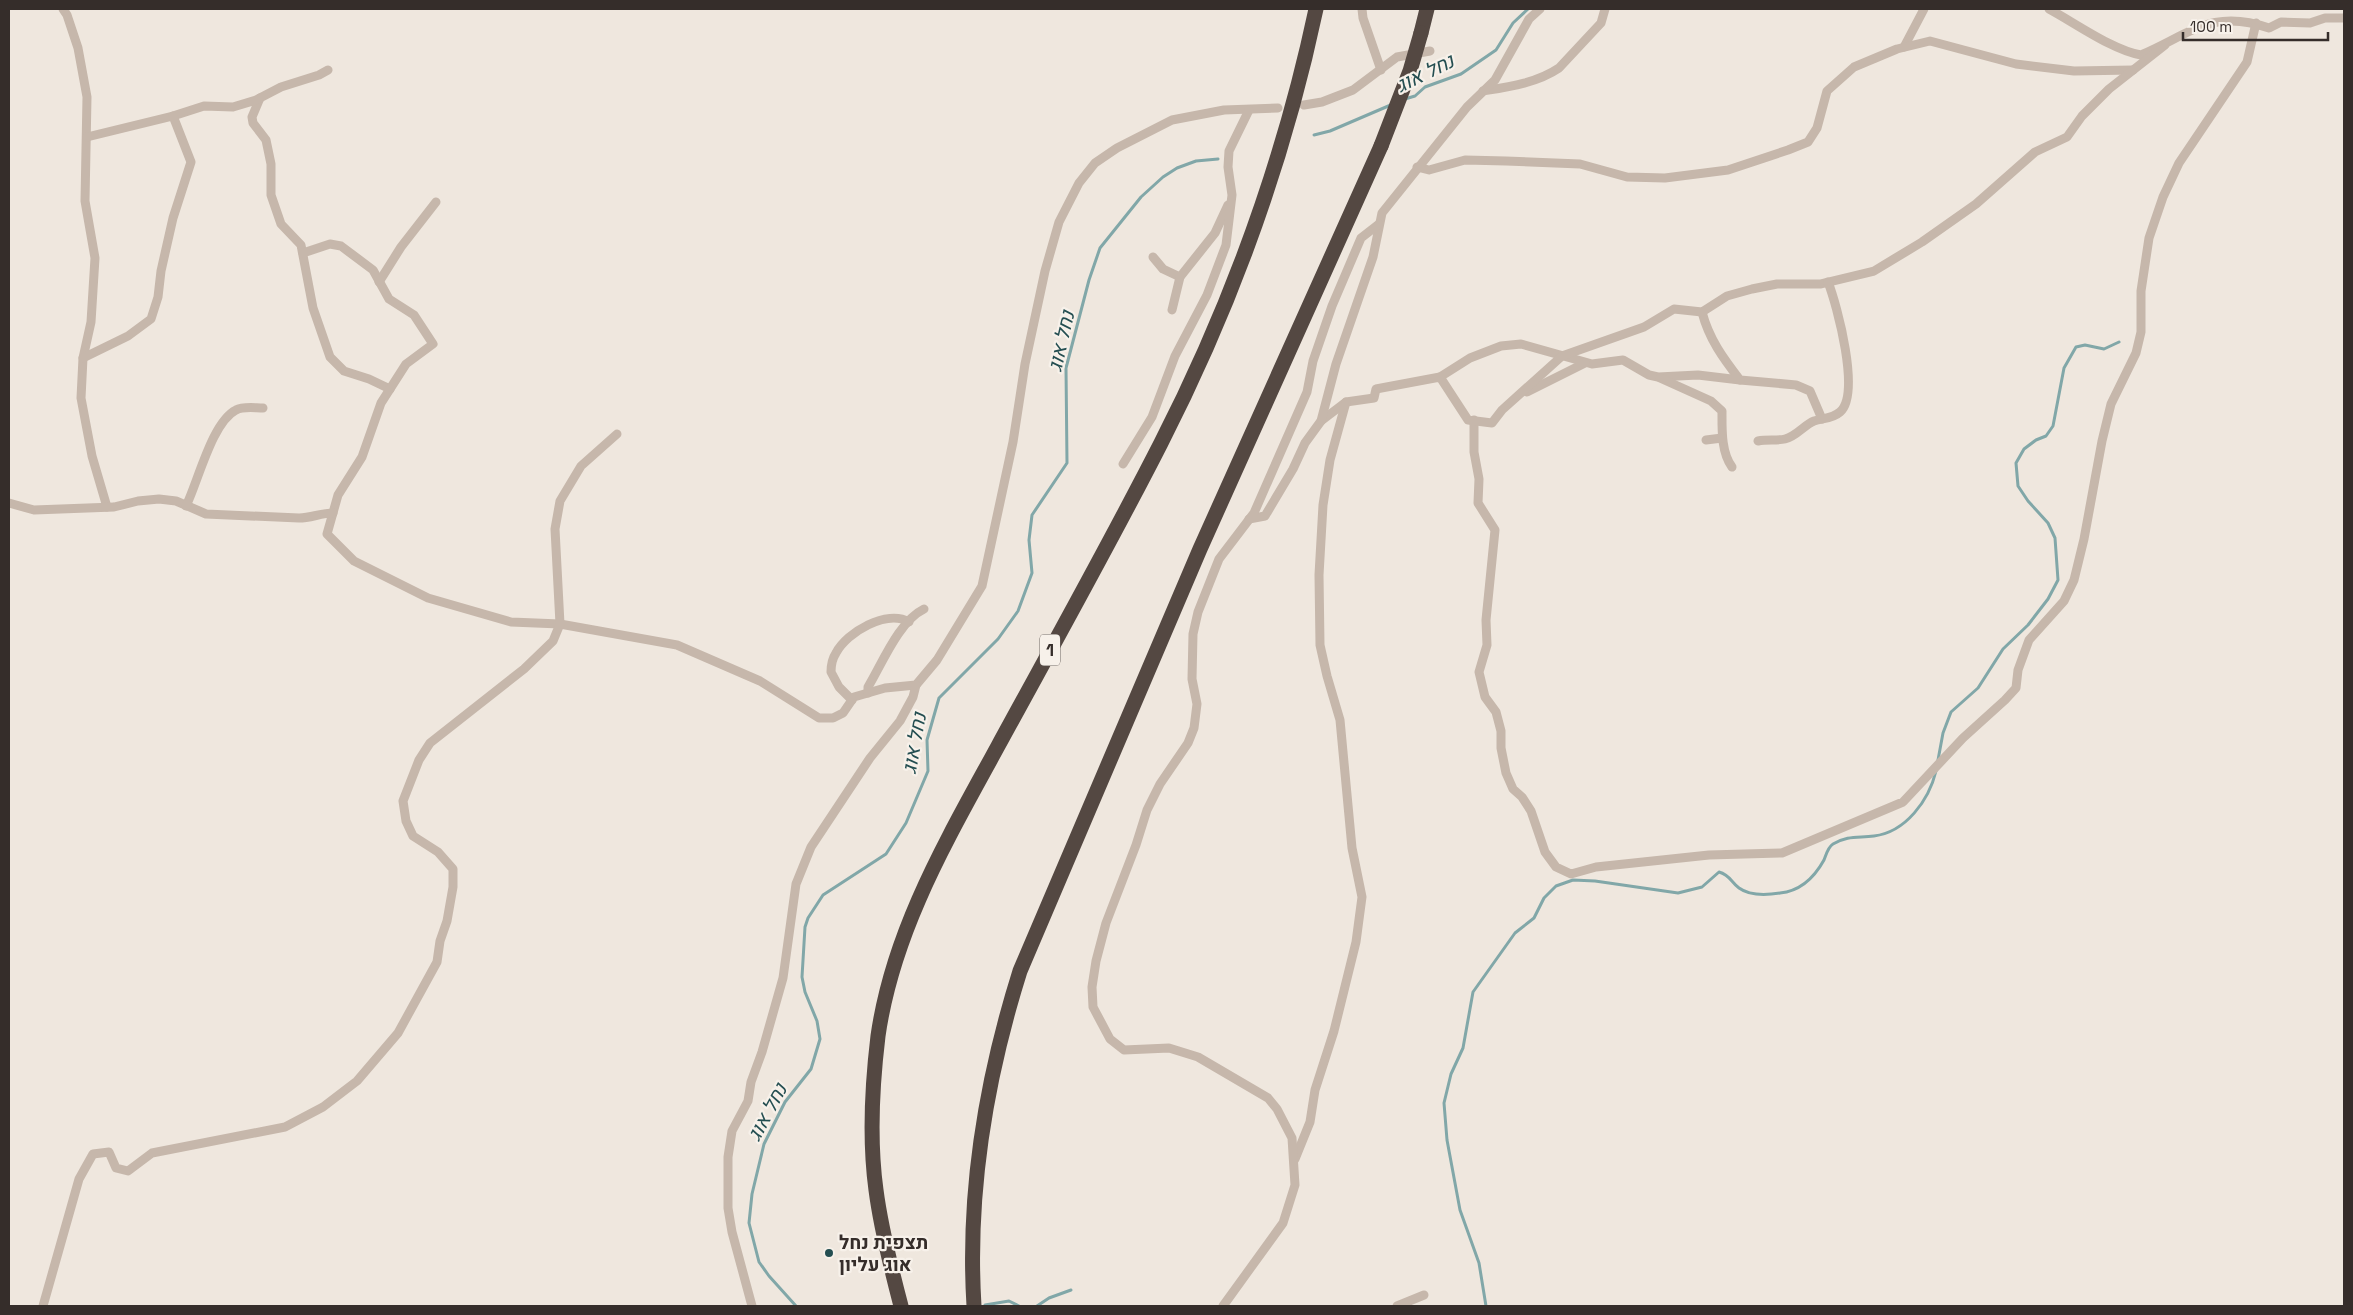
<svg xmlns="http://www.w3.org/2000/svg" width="2353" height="1315" font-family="'Space Grotesk',Heebo,sans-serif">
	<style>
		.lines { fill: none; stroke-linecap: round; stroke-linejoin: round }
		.stream { stroke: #81a7a8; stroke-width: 3 }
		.street { stroke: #c6b7ab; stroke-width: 9 }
		.highway { stroke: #544842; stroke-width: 15 }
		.highway-bridge { stroke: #544842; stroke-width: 15 }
		.poi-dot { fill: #244e51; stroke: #f7f1ea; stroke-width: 2 }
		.labels { text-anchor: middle; stroke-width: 4.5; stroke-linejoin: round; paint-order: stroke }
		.shield { fill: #f7f1ea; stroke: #6f6864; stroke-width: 1 }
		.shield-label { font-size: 18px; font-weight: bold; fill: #352d2a }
		.poi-label { font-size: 19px; font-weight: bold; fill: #352d2a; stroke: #f7f1ea; text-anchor: start }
		.water-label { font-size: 20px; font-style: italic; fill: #244e51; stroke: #f7f1ea }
	</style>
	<rect width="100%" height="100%" fill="#efe7de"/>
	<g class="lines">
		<g class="stream">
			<path d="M1405,99L1415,96L1425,87L1461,74L1496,50L1513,23L1528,9"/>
			<path d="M1314,135L1330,131L1393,104"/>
			<path d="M1938,760L1943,733L1951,712L1978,688L2003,649L2028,625L2048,599L2058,580L2055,538L2048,523L2028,501L2018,486L2016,463L2024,449L2036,440L2046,436L2053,426L2064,368L2076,347L2085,345L2104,349L2119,342"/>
			<path d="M985,1305L1009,1301L1019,1306"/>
			<path d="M796,1306L769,1276L759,1262L749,1223L752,1194L764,1144L785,1102L811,1069L820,1039L817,1021L805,992L802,977L805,927L808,918L823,895L886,854L906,823L928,771L927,740L939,698L998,639L1018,611L1032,573L1029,540L1032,515L1067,463L1066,368L1089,280L1100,248L1141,197L1163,177L1177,168L1196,161L1218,159"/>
			<path d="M1037,1306L1049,1298L1071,1290"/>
			<path d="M1486,1306L1479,1263L1460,1210L1447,1140L1444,1103L1451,1074L1463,1048L1473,992L1515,933L1534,918L1544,898L1556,886L1573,880L1595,881L1678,893L1702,887L1719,872C1730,875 1731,882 1739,888C1750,896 1768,895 1780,893C1801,891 1814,878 1824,860C1826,855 1828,847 1833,844C1848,835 1858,838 1874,836C1906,832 1929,800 1936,771"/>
		</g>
		<g class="street">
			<path d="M63,9L67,15L78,48L87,97L85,201L95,258L91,322L83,358L81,398L92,456L107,507"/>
			<path d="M1362,9L1363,18L1381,70"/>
			<path d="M2049,9C2075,23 2114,51 2141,55C2190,34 2212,8 2269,28L2281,22L2310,23L2325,18H2344"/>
			<path d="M1904,47L1924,9"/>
			<path d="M1483,91C1508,87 1537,83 1559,68L1601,23L1605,9"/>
			<path d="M260,98L252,117L253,123L266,140L271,164V195L281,224L301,245L313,308L330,357L344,371L369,379L390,389"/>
			<path d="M1304,105L1322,102L1353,90L1397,57L1430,51"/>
			<path d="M87,137L173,116L204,106L233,107L256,100L281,87L319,75L328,70"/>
			<path d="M1417,167L1429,170L1465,160L1506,161L1580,164L1627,177L1665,178L1728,170L1788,150L1808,142L1817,128L1827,91L1854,67L1897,49L1930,41L2016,64L2074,71L2133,70"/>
			<path d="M303,253L330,244L341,246L373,270L389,299L414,315L433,344L406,364L381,403L362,457L338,495L327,534L354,561L428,598L511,622L560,624L677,645L760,681L819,718H833L843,713L854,697L885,688L916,685L937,660L982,586L1013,442L1025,364L1045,271L1059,222L1079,183L1095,163L1117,148L1172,120L1224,110L1278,108"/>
			<path d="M1153,257L1163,269L1180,277"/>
			<path d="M379,282L401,247L436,202"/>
			<path d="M1172,310L1180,277L1215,233L1228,205"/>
			<path d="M1702,312C1709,339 1723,358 1740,380L1796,385L1810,391L1822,419"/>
			<path d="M83,358L128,336L151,319L158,297L161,271L173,218L191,162L173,116"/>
			<path d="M1440,377L1470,358L1501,346L1521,344L1592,364L1623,360L1649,375L1658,377L1698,375L1740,380"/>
			<path d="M1660,378L1711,401L1722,411C1722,429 1721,452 1732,467"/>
			<path d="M1527,392L1585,363"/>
			<path d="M1474,420V452L1479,479L1478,503L1495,530L1486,620L1487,645L1479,672L1485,697L1496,712L1501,731V748L1506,773L1513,789L1522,797L1531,811L1545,852L1556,867L1571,874L1596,867L1709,855L1782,853L1903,802L1963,738L2005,700L2016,688L2018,670L2029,640L2064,601L2074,580L2084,539L2102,441L2111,404L2136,353L2141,332V291L2149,238L2163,197L2179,163L2247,62L2256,23"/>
			<path d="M1321,421L1346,402L1374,398L1376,389L1440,377L1468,420L1492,423L1502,410L1562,356L1644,327L1674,309L1702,312L1727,296L1752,289L1777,284H1820L1874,271L1922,242L1976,204L2035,152L2067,137L2082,116L2109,89L2165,45"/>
			<path d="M1706,440L1722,438"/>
			<path d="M1758,441C1767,439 1777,441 1785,439C1797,436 1804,425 1814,421C1823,418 1832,419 1840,412C1861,394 1837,305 1828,282"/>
			<path d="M1123,464L1152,417L1175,356L1207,295L1226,245L1232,195L1228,167L1229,151L1249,110"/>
			<path d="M9,503L34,510L114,507L138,501L159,499L176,501L206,514L299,518C311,518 321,513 333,513"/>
			<path d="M186,506C198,482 212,422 236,410C243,406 255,408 263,408"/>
			<path d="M1249,519L1265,516L1293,469L1305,443L1321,421L1336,364L1373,257L1382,213L1467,107L1495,80L1529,19L1540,9"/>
			<path d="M868,693V687C882,664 899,621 924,609"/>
			<path d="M852,700L839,687L831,672C831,665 832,659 836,653C847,632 887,609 909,622"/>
			<path d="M1295,1159L1310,1122L1315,1090L1334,1031L1356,942L1362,897L1352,848L1340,720L1327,676L1320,645L1319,575L1323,505L1330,460L1346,402"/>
			<path d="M43,1306L79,1179L93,1154L109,1152L116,1168L128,1171L152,1153L285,1127L323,1107L357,1081L398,1033L437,962L440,941L447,921L453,887V869L438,852L413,836L406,821L403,801L419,760L430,743L524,669L553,641L560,624L555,529L560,501L581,466L617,434"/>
			<path d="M752,1306L732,1232L728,1208V1157L732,1131L748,1101L751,1082L762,1052L783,978L796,884L811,847L870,758L900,721L913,697L916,685"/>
			<path d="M1223,1306L1283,1223L1295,1185L1292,1138L1277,1109L1268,1098L1198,1057L1169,1048L1124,1050L1110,1039L1093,1007L1092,987L1096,961L1106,923L1136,845L1147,810L1160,784L1188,743L1194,728L1197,704L1192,679L1193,634L1198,612L1219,559L1254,513L1307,392L1313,361L1332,306L1361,238L1379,224"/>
			<path d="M1397,1306L1424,1295"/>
		</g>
		<g class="highway">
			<path d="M1421,33L1427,9"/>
			<path d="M901,1306C891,1268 881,1229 876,1190C869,1139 872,1086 878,1036C893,930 948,838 998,746C1053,645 1109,545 1161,443C1231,306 1284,160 1316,9"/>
			<path d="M974,1306C967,1193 986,1079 1020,971L1200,549L1381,146"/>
		</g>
		<path class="highway-bridge" d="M1381,146L1410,71L1421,33"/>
	</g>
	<circle class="poi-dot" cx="829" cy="1253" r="5"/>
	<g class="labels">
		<rect class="shield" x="1040" y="634.5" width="20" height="31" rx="4"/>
		<g class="shield-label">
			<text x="1050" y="656">1</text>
		</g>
		<g class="poi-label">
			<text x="839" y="1249">תצפית נחל<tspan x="839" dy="22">אוג עליון</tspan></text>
		</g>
		<g class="water-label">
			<text transform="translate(1425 73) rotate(-26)" y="7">נחל אוג</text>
			<text transform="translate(1061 341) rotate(-77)" y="7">נחל אוג</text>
			<text transform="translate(914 743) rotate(-80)" y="7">נחל אוג</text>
			<text transform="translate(767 1112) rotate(-62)" y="7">נחל אוג</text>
		</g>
	</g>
	<rect width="2353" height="1315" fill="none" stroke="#352d2a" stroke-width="20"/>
	<path d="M2183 32v8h145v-8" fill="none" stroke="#352d2a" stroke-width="2.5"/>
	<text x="2190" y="32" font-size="15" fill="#352d2a" stroke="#f7f1ea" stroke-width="4" paint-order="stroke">100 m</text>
</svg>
